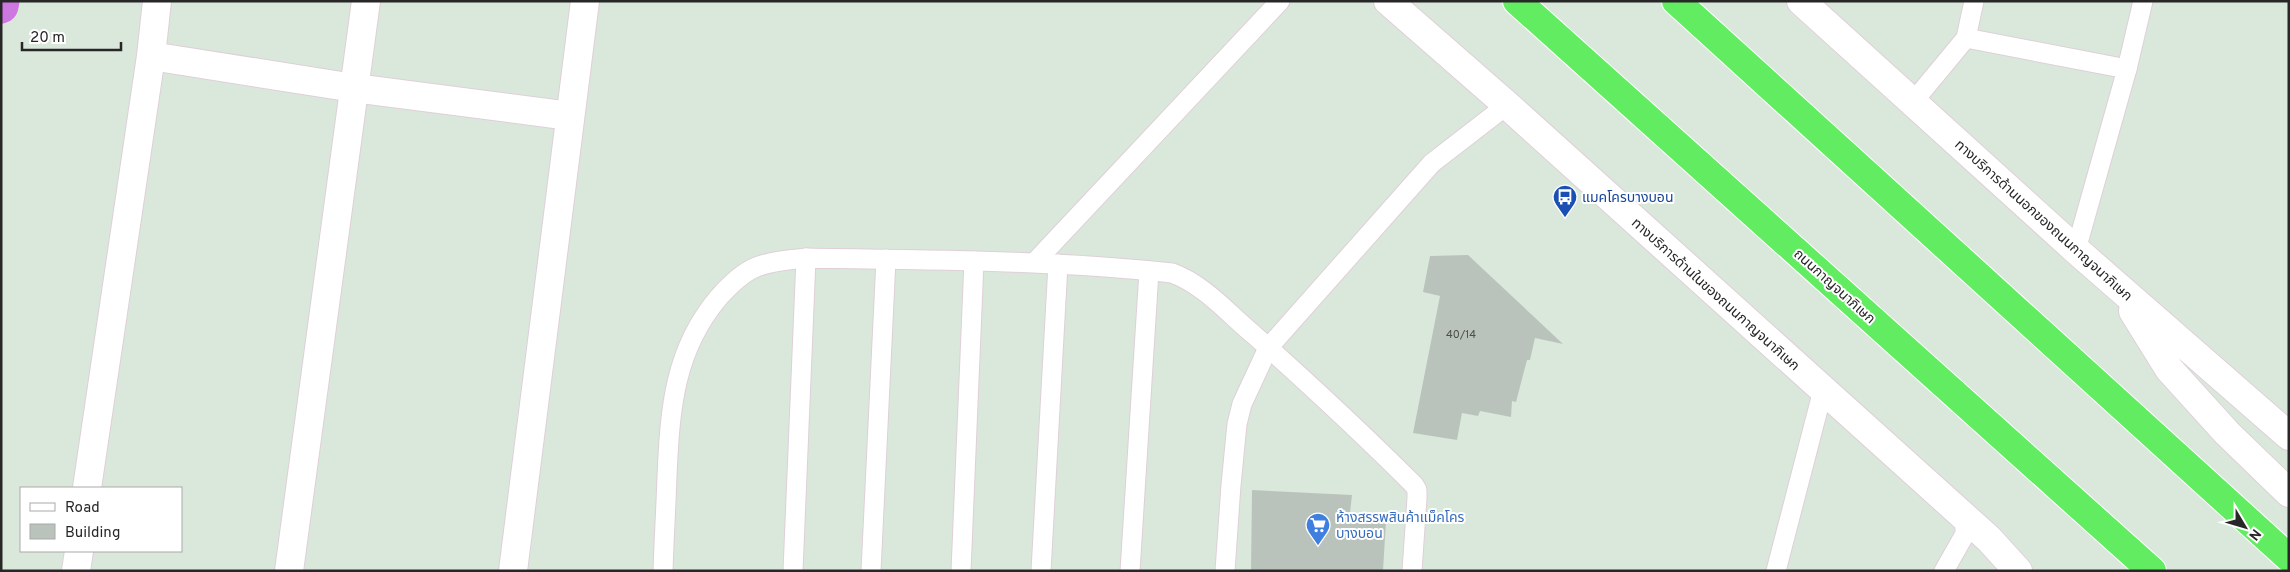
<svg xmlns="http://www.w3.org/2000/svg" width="2290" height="572" font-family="Overpass,'Noto Sans Thai',sans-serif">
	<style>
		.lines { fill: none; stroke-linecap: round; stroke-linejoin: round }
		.canal { stroke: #ce77e0; stroke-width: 35 }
		.building { fill: #bac3bb }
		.lane-casing { stroke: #dfcfd9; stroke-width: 21 }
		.street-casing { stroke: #dfcfd9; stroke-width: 30 }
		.secondary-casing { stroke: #dfcfd9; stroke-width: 30 }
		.highway-casing { stroke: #fff; stroke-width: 30 }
		.lane { stroke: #fff; stroke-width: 19 }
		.street { stroke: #fff; stroke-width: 28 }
		.secondary { stroke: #fff; stroke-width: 28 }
		.highway { stroke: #62ec61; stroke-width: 28 }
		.labels { text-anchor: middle; stroke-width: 4; stroke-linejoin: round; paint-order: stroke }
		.number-label { font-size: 11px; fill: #4c4e4c }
		.transit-label { font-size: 14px; fill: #164399; stroke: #fff; text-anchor: start }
		.street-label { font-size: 14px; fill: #272727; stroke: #fff }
		.shop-label { font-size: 14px; fill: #366cbe; stroke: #fff; text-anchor: start }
	</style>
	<rect width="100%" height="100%" fill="#dae8dc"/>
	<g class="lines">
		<path class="canal" d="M1,6L2,1"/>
	</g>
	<g class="building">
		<path d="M1468,255L1563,344L1535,338L1530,360H1527L1516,402L1512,401L1511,417L1480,411L1478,416L1462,413L1457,440L1413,433L1440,296L1423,292L1430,256Z"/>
		<path d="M1252,490L1352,495L1349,522L1386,521L1383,571H1251Z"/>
	</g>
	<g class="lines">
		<defs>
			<g id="lane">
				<path d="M1974,1L1966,38L2127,69"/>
				<path d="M1913,102L1966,38"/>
				<path d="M2076,250L2127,69L2143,1"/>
				<path d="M1035,262L1280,1"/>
				<path d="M663,571C664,539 666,507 667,476C670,409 674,350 719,297C728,287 741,274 754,268C770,261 789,260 806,258"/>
				<path d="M793,571L806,258C928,260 1050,260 1172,273C1203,284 1228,313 1253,334C1308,383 1362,433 1414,485L1417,490V498L1412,571"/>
				<path d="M871,571L886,259"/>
				<path d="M961,571L974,261"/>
				<path d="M1041,571L1058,264"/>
				<path d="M1130,571L1149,271"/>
				<path d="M1225,571L1231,485L1237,424L1242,404L1268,348L1432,163L1507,105"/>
				<path d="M1776,571L1823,390"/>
				<path d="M1944,571L1965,534V520"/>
			</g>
			<g id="street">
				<path d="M151,56L354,88L570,116"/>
				<path d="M87,488L151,56L157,1"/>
				<path d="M76,571L79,551"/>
				<path d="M289,571L366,1"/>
				<path d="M513,571L585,1"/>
			</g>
			<g id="secondary">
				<path d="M1388,1L1507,105L1989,539L2018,571"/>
				<path d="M1801,1L2076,250L2289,436"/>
				<path d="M2133,311L2169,369L2227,433L2289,493"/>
			</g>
			<g id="highway">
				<path d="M1517,1L2152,571"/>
				<path d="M1676,1L2289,558"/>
			</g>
		</defs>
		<use href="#lane" class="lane-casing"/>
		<use href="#street" class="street-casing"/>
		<use href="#secondary" class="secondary-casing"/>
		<use href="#highway" class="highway-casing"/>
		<use href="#lane" class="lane"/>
		<use href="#street" class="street"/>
		<use href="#secondary" class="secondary"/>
		<use href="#highway" class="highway"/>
	</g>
	<defs>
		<symbol id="bus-pin" viewBox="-11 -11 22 30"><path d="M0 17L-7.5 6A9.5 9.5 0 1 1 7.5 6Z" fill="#1a4fb4" stroke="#fff"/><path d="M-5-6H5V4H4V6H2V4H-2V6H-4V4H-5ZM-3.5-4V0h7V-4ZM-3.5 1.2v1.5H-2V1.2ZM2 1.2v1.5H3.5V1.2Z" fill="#fff"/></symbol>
		<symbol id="supermarket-pin" viewBox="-11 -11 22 30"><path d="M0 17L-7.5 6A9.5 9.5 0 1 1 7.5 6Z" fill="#3f7fe0" stroke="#fff"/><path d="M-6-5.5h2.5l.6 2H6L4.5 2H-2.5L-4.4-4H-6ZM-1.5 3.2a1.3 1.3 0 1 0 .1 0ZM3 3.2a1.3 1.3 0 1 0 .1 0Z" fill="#fff"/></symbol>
	</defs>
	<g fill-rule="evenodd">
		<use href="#bus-pin" x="1551" y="183" width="28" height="38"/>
		<use href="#supermarket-pin" x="1304" y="511" width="28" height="38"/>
	</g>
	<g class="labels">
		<g class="number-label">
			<text x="1461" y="338">40/14</text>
		</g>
		<g class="transit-label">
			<text x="1582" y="202">แมคโครบางบอน</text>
		</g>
		<g class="street-label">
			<text transform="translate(2044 220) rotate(42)" y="5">ทางบริการด้านนอกของถนนกาญจนาภิเษก</text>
			<text transform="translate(1835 286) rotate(42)" y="5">ถนนกาญจนาภิเษก</text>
			<text transform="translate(1716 294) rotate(42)" y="5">ทางบริการด้านในของถนนกาญจนาภิเษก</text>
		</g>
		<g class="shop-label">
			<text x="1336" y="522">ห้างสรรพสินค้าแม็คโคร<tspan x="1336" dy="16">บางบอน</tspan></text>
		</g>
	</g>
	<rect width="2290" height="572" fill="none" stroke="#272727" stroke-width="5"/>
	<rect x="20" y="487" width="162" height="65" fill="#ffffff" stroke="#a9a9a9"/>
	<rect x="30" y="503" width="25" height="8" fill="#ffffff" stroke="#a9a9a9"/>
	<text x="65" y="512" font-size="15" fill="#272727">Road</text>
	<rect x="30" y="524" width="25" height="15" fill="#bac3bb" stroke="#a9a9a9"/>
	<text x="65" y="537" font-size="15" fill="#272727">Building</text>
	<g transform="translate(2245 527) rotate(128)" stroke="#ffffff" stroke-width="4" paint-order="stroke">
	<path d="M0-4L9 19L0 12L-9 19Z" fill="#272727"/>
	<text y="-8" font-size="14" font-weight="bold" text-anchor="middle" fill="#272727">N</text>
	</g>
	<path d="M22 42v8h99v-8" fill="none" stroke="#272727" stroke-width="2.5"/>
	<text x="30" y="42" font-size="15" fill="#272727" stroke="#ffffff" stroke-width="4" paint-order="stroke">20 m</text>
</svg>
